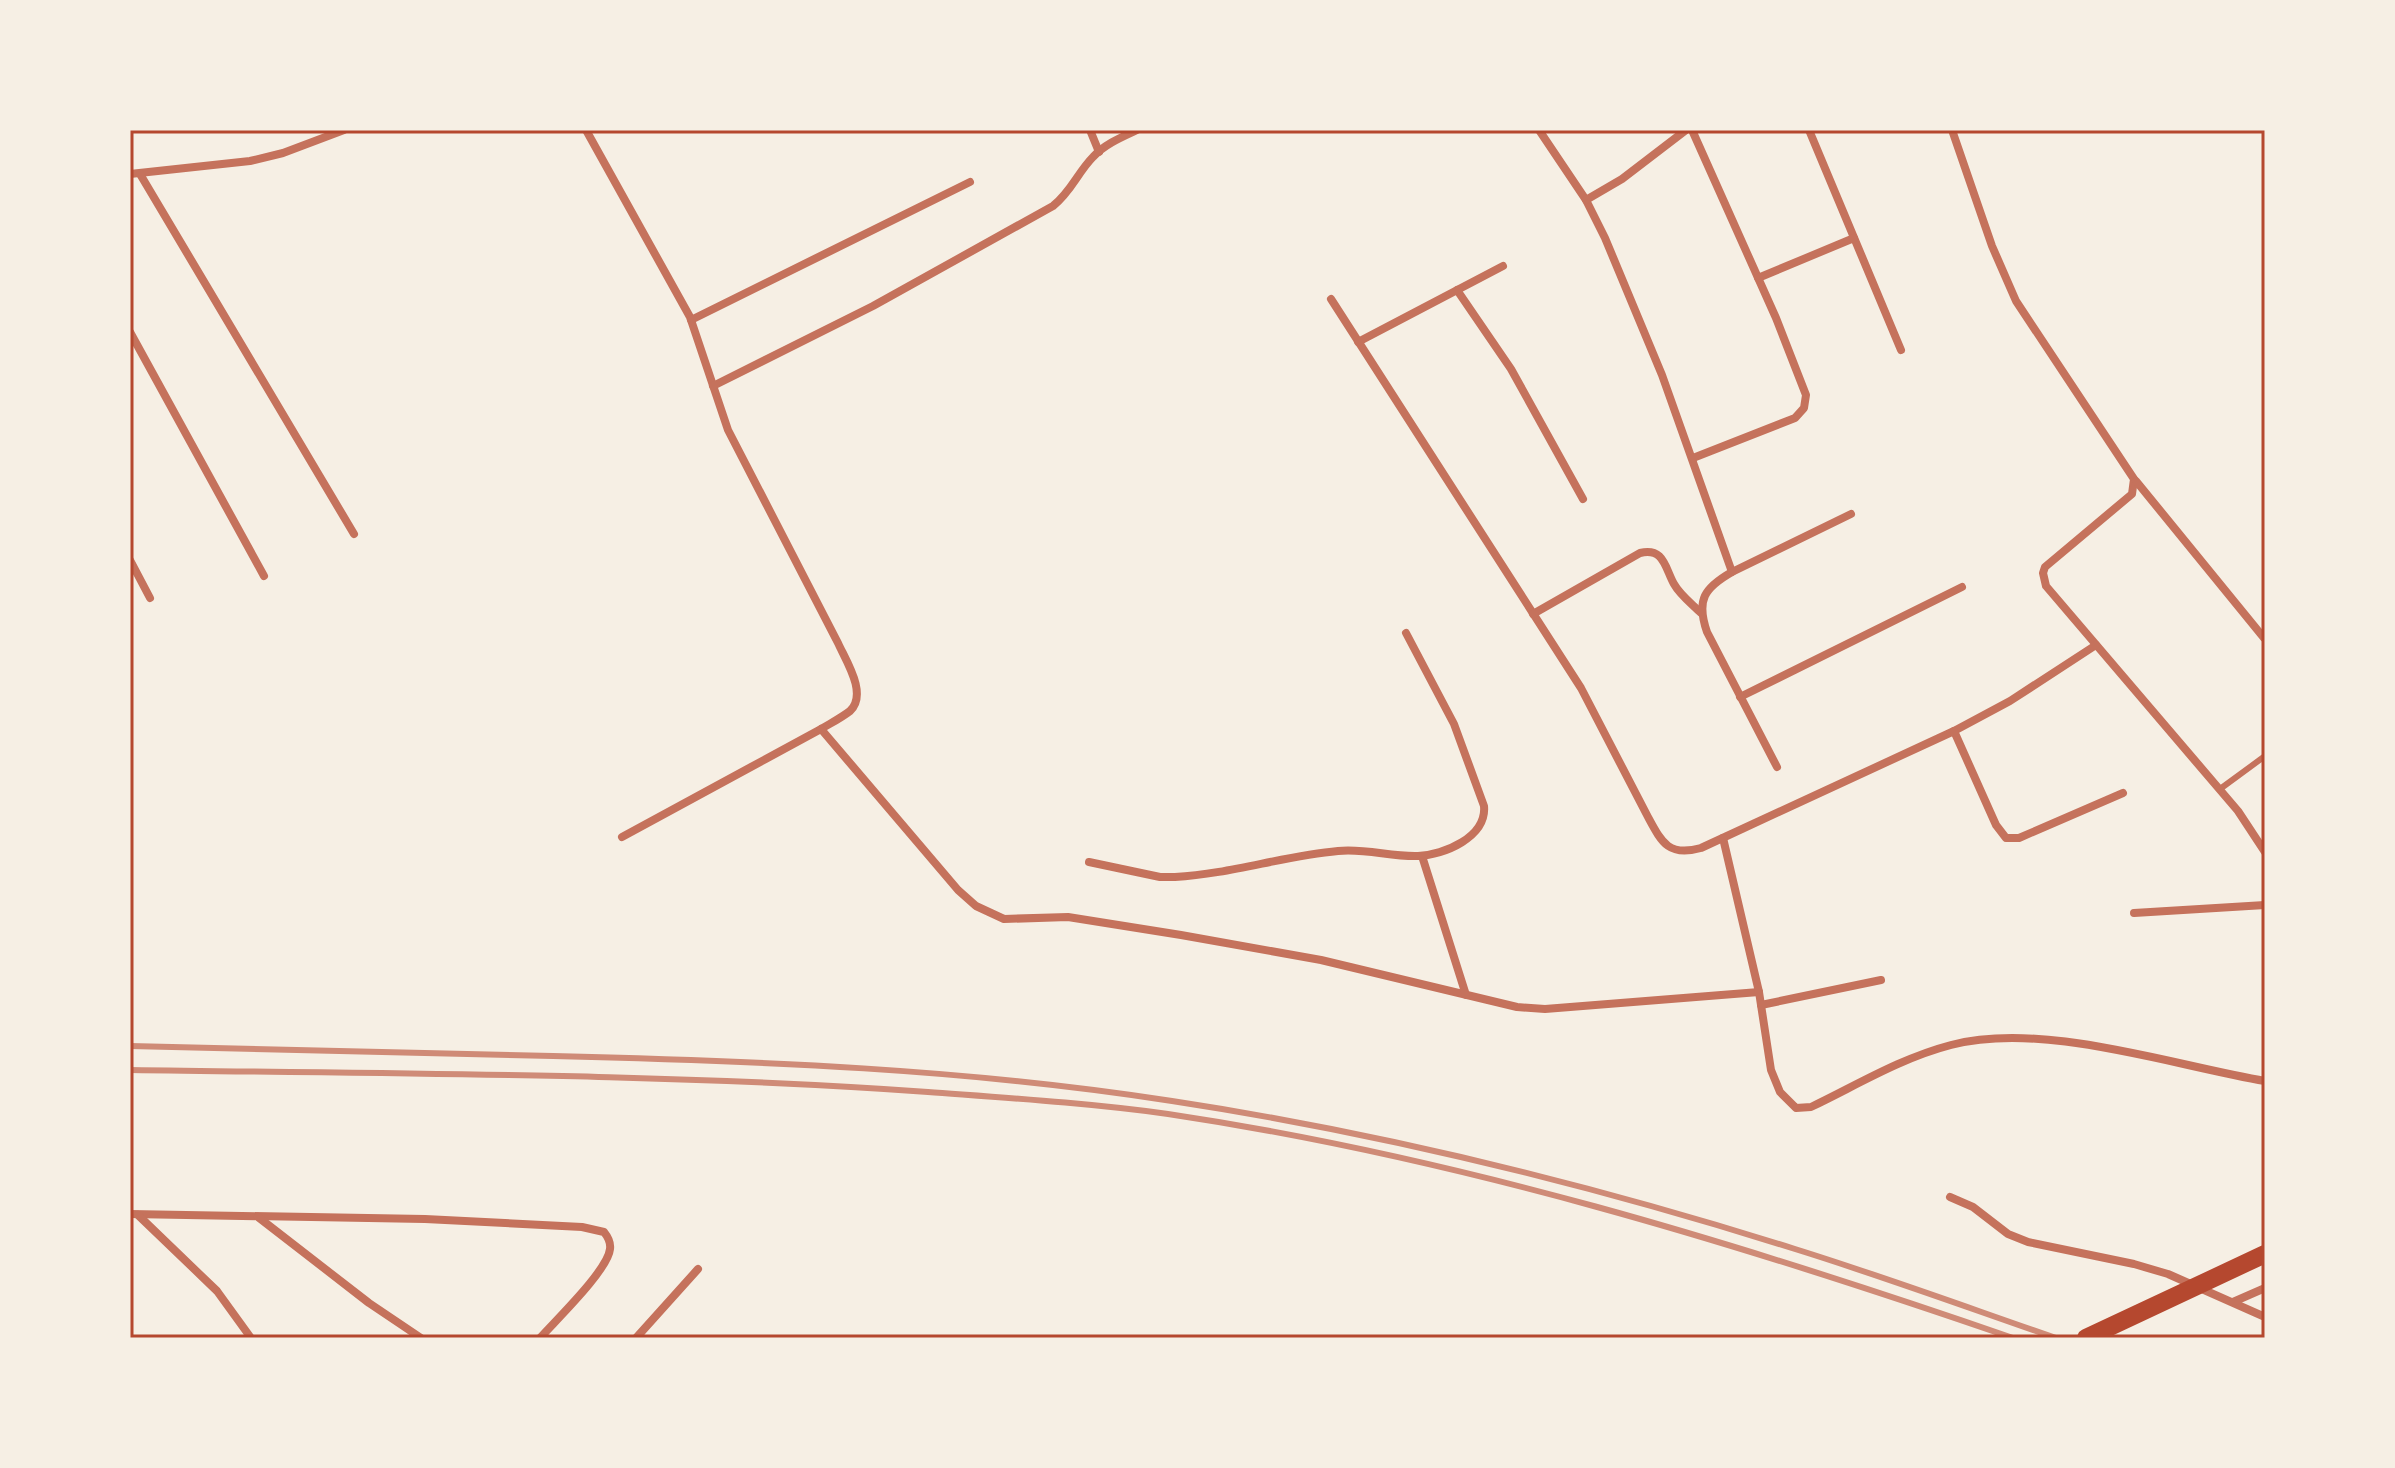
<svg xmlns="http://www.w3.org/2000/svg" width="2395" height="1468" font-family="Georgia,serif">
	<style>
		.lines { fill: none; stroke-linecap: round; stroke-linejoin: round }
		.service { stroke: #c5725c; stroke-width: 6 }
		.minor { stroke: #c5725c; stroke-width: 8 }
		.trunk { stroke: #b5482f; stroke-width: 18 }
		.rail { stroke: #cf8b77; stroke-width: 6 }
		.neatline { fill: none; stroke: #b5482f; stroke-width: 3 }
	</style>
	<rect width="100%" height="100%" fill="#f6efe4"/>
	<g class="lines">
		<path class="service" d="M2220,789L2265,756"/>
		<g class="minor">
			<path d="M586,130L690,317L728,430L838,643C846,661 868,694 850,711C841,718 831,723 821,729L622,837"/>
			<path d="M1090,130L1099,152"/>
			<path d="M1539,130L1586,200L1605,238L1662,375L1732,572"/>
			<path d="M1692,130L1776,318L1806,395L1804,408L1795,418L1693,458"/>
			<path d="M1809,130L1901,350"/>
			<path d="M1952,130L1992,246L2016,301L2134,479L2132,494L2045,567L2043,573L2046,586L2238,811L2265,852"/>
			<path d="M130,174L250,161L283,153L344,130"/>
			<path d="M140,174L354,534"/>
			<path d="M1586,200L1622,179L1686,130"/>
			<path d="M1758,278L1854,238"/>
			<path d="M1457,290L1511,369L1583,499"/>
			<path d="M1331,299L1581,688L1648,817C1662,843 1669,857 1701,848L1954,731L2010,701L2096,645"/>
			<path d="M691,320L970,182"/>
			<path d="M130,332L264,576"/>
			<path d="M1358,342L1503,266"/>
			<path d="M713,386L873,306L1053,206C1071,192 1078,172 1093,157C1105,144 1122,137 1137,130"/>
			<path d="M2136,481L2264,638"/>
			<path d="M130,560L150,598"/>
			<path d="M1533,614L1640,553C1664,547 1665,568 1674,584C1680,595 1692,604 1701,613"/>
			<path d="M1740,697L1962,587"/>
			<path d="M821,729L958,890L976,906L1004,919L1068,917L1181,935L1321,960L1517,1007L1545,1009L1759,992"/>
			<path d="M1954,731L1996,825L2006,838H2019L2123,793"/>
			<path d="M1777,767L1707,632C1696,600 1704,588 1732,572L1851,514"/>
			<path d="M1723,838L1759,992L1771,1070L1780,1092L1796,1108L1811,1107C1857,1085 1901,1058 1951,1045C2043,1021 2171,1065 2265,1081"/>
			<path d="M1422,856L1466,995"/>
			<path d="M1089,862L1160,877H1175C1230,874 1283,856 1338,851C1365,848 1391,857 1418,856C1444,855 1487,837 1484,806L1454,724L1406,633"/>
			<path d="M2134,913L2265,905"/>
			<path d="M1761,1005L1881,980"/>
			<path d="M1950,1197L1973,1207L2008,1234L2028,1242L2134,1264L2168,1274L2265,1317"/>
			<path d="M130,1214L425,1219L582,1227L604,1232C608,1237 611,1242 610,1249C608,1270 556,1320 540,1338"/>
			<path d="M138,1215L217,1291L251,1338"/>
			<path d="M258,1217L369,1303L421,1338"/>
			<path d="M2233,1302L2265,1288"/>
			<path d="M636,1338L698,1269"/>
		</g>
		<path class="trunk" d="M2086,1338L2265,1254"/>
		<g class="rail">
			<path d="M130,1046C271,1050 412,1053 553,1056C760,1061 968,1069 1172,1101C1382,1133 1592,1185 1795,1249C1882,1276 1969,1308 2056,1338"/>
			<path d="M130,1070C396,1074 663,1073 928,1092C1008,1098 1088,1103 1168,1114C1456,1157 1738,1243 2013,1338"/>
		</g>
	</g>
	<rect width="2395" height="1468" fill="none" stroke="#f6efe4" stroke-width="264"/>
	<rect x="132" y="132" width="2131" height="1204" class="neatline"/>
</svg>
